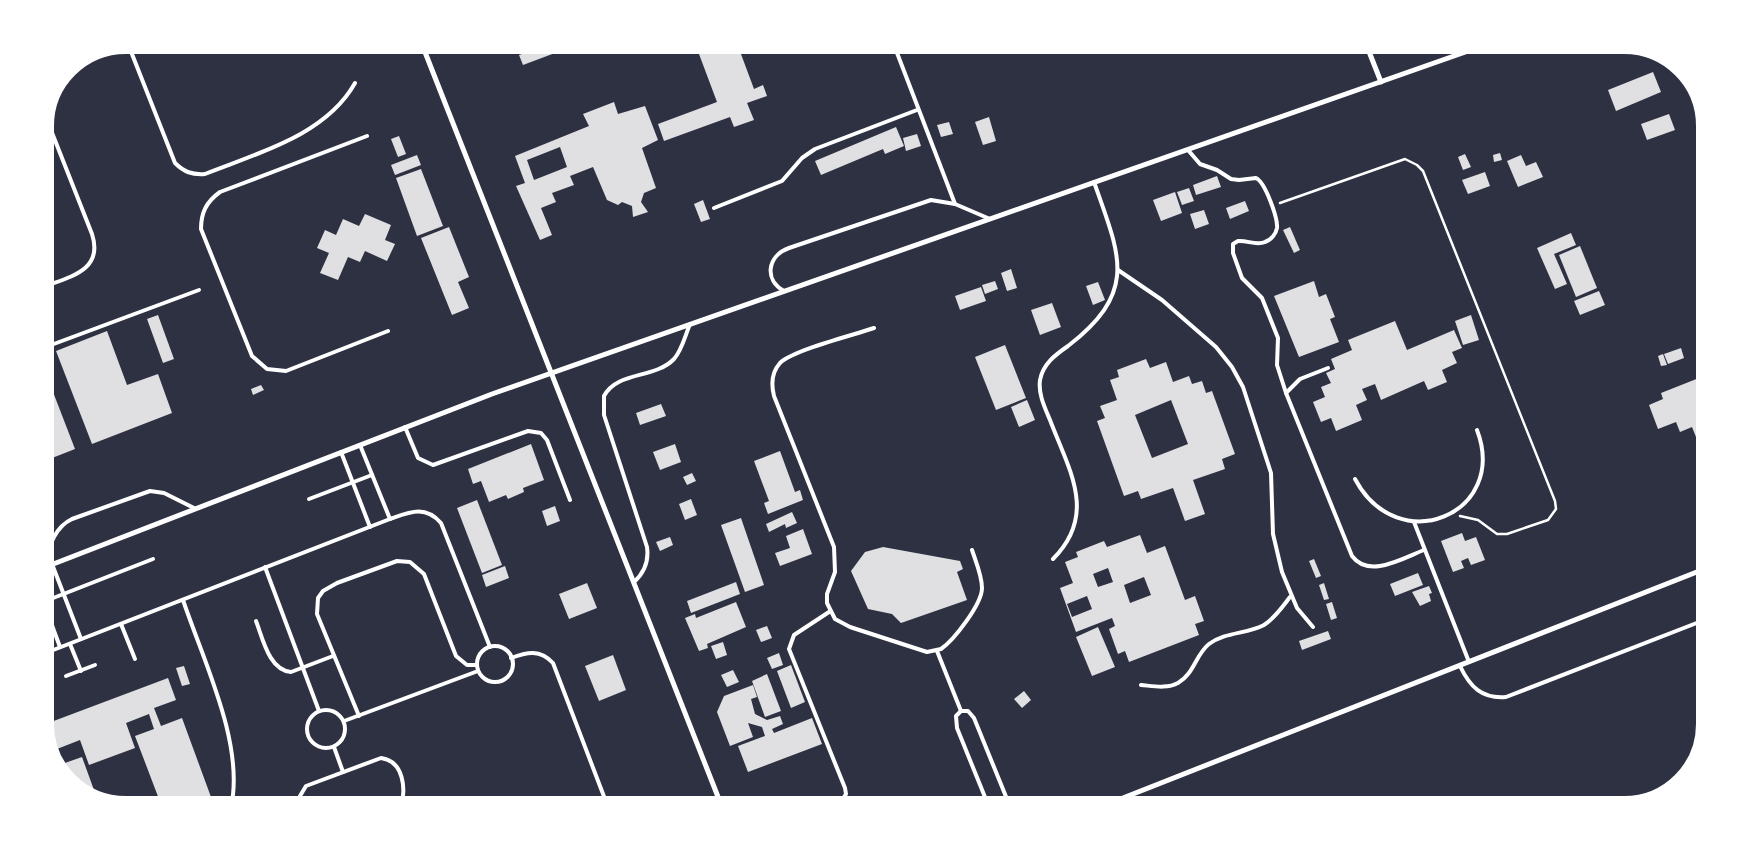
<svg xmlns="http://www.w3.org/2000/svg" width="1750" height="850" font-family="'Exo 2',sans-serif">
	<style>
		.building { fill: #e0e0e3; fill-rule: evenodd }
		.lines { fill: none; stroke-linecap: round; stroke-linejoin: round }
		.path { stroke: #fff; stroke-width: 2.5 }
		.service { stroke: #fff; stroke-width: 4 }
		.minor { stroke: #fff; stroke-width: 5 }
		.rim { fill: none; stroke: #fff; stroke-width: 6 }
	</style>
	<rect width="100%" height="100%" fill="#2d3142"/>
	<g class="building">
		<path d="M1280,44H1296L1282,49Z"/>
		<path d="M696,46H720L721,49L738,46L754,89L763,85L767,96L747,103L754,120L734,127L730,117L664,141L658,124L717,102Z"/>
		<path d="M542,47H571L523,65L519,55Z"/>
		<path d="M1653,72L1661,92L1616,111L1608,90Z"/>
		<path d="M614,102L618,114L645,106L658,140L642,148L656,188L644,193L641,202L648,212L633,217L632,206L622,202L618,205L607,200L593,167L570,176L574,185L552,193L556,202L541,208L552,235L540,240L516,186L525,183L515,156L589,126L583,114ZM560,147L567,167L534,180L527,160Z"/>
		<path d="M1669,114L1675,130L1647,140L1641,124Z"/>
		<path d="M989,117L996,141L983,145L975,122Z"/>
		<path d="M949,122L953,134L941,137L937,125Z"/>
		<path d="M896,127L904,146L885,154L883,149L821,175L815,161Z"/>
		<path d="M917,134L921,146L906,151L903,138Z"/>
		<path d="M399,136L406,154L398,157L391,139Z"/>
		<path d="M1500,153L1502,160L1494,162L1493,155Z"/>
		<path d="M1465,154L1471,167L1463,170L1458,157Z"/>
		<path d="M417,155L421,165L395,175L391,165Z"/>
		<path d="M1521,155L1526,166L1536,162L1543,177L1518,187L1507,161Z"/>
		<path d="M421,169L443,226L417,236L396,178Z"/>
		<path d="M1485,172L1490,186L1468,194L1462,180Z"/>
		<path d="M1217,176L1221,187L1196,195L1193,185Z"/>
		<path d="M1189,188L1194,201L1182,205L1177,192Z"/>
		<path d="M1175,192L1182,213L1161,221L1153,200Z"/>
		<path d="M703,200L710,219L701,222L694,204Z"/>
		<path d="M1245,201L1249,211L1230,219L1226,208Z"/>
		<path d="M1204,210L1209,224L1195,229L1190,214Z"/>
		<path d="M365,214L391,225L385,240L395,244L387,261L365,251L360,262L348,257L338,280L320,273L329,253L317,248L325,230L336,235L343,219L359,226Z"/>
		<path d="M449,227L469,277L458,282L469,308L452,315L421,238Z"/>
		<path d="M1290,227L1300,250L1294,253L1283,230Z"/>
		<path d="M1571,233L1576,245L1554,254L1567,284L1555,289L1537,248Z"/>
		<path d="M1580,246L1597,288L1576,297L1559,255Z"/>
		<path d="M1011,269L1017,288L1007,291L1001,273Z"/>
		<path d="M995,281L998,289L985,294L982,285Z"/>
		<path d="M1314,281L1319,297L1326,294L1335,317L1330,319L1339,342L1299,357L1274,296Z"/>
		<path d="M1098,282L1105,300L1093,305L1086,286Z"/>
		<path d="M981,287L986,301L960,310L955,296Z"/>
		<path d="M1707,289V321L1697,292Z"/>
		<path d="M1599,291L1605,305L1580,315L1574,301Z"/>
		<path d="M1052,303L1061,327L1040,335L1031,310Z"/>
		<path d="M158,315L174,359L163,363L147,319Z"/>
		<path d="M1471,315L1479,340L1463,345L1455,321Z"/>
		<path d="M1395,321L1407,350L1454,330L1462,348L1452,352L1457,363L1442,370L1447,382L1428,390L1424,381L1381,400L1375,384L1362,389L1367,400L1356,405L1362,420L1336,431L1331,418L1321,422L1313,402L1325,397L1321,387L1331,383L1326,373L1335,369L1331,359L1352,350L1348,340Z"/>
		<path d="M107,331L127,385L158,374L172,413L92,444L56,351Z"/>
		<path d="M1005,345L1026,398L996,410L975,357Z"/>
		<path d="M1681,348L1684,358L1668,364L1664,354Z"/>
		<path d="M1663,354L1667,365L1661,366L1658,356Z"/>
		<path d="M1146,359L1150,368L1166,362L1173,382L1189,376L1192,384L1202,381L1206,393L1212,391L1235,454L1222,459L1225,469L1193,480L1205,514L1185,521L1173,488L1141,499L1138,491L1124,496L1097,421L1105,418L1100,406L1117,400L1110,380L1119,377L1117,370ZM1171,400L1188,444L1152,458L1135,415Z"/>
		<path d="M43,366L75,449L47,460L43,449Z"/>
		<path d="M1704,376L1707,384V438L1698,442L1692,427L1680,432L1676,422L1658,429L1649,405L1663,399L1661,393Z"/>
		<path d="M261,385L264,390L253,395L251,389Z"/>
		<path d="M1027,400L1035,420L1019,427L1011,407Z"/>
		<path d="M661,404L666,416L640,425L636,413Z"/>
		<path d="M531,444L544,480L523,488L524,492L508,499L506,495L489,502L481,481L473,484L468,469Z"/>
		<path d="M675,444L681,462L660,470L653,452Z"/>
		<path d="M780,451L795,492L800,490L803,500L768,514L764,503L769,501L754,461Z"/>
		<path d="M692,473L696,481L687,485L683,477Z"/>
		<path d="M691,499L697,515L685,520L679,504Z"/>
		<path d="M477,500L502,565L482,573L457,508Z"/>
		<path d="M555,506L560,521L547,526L542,511Z"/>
		<path d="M792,512L797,523L786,528L785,524L769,532L766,524Z"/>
		<path d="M741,518L764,585L745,592L721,525Z"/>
		<path d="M803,529L812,554L780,566L775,553L790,548L786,536Z"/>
		<path d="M1462,533L1465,541L1476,537L1485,560L1471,565L1468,558L1461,561L1464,568L1453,572L1441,541Z"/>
		<path d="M1140,535L1147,553L1165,546L1185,600L1195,596L1204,621L1195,624L1199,635L1129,662L1125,651L1118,654L1109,629L1115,626L1112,618L1076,632L1060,588L1073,583L1065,562L1078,557L1076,552L1104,541L1107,547ZM1108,568L1113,582L1098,587L1093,574ZM1144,577L1151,595L1130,603L1124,585ZM1087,596L1092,609L1072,617L1067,604Z"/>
		<path d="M670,537L673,545L660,551L656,542Z"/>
		<path d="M883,547L960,561L963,569L957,572L967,600L901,623L892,614L868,609L851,571L865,552Z"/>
		<path d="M1314,559L1321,576L1316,578L1309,561Z"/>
		<path d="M505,566L509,578L486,587L482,575Z"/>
		<path d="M1418,573L1423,585L1395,596L1390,584Z"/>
		<path d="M736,582L740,594L691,613L687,601Z"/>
		<path d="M587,583L597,608L569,619L559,594Z"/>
		<path d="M1324,583L1329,599L1324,600L1319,585Z"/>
		<path d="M1429,586L1432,593L1429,594L1431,601L1420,606L1412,592Z"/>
		<path d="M736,602L746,627L707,644L708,648L699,651L685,618L695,614L696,618Z"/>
		<path d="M1332,602L1337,618L1331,620L1326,604Z"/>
		<path d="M767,626L772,638L761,642L756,630Z"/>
		<path d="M1098,627L1115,667L1092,676L1076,637Z"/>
		<path d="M1328,631L1331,639L1302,650L1299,641Z"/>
		<path d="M723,642L727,655L716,659L711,646Z"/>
		<path d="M779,653L783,665L772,669L767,658Z"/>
		<path d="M613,655L626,690L599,701L585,666Z"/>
		<path d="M791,665L805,702L791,708L777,671Z"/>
		<path d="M184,666L190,684L182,686L176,668Z"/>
		<path d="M733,670L739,682L727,687L721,675Z"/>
		<path d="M767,674L781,711L765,717L752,681Z"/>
		<path d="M168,678L176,700L154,708L161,726L182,718L211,797L182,807H162L135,736L154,729L149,714L126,723L135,748L89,765L80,740L57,749L62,764L82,757L98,801L89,799L57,771L43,725Z"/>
		<path d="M753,685L757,697L751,699L755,714L767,720L780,716L783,724L772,729L774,733L812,718L822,744L748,772L738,746L765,736L762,727L748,723L753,737L730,746L717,712L724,696Z"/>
		<path d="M1024,691L1031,700L1022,708L1014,699Z"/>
	</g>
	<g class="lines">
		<path class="path" d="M1280,203L1405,159L1417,165L1423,171L1555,501L1556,509L1548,520L1507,534H1497L1478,520L1460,516"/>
		<g class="service">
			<path d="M894,45L955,204"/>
			<path d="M130,49L175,163C184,172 192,175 205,174C258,153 326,135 355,83"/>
			<path d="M367,136L220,192C206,202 201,213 201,229L252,356L267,369L286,371L388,331"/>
			<path d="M1188,150L1200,164L1217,170L1231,179L1239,180L1256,178C1265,182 1278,218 1277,228C1276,234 1271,240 1265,242C1256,246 1247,240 1238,241L1233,244V253L1242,278L1262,298L1278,338L1277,365L1286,393L1352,556C1369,579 1403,558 1424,550"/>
			<path d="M714,208L782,181L802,158L815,149L917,110"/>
			<path d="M1118,270L1162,300L1216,347L1232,367L1243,387L1271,473L1273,534L1282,572L1297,608L1313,627"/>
			<path d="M43,287C69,277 104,271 92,234L45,115"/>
			<path d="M784,291C764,280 767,256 789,248L931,200L955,204L990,219"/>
			<path d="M874,328C854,335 793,350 780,363C771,373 771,384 774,396L834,547L835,572L827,594V603L835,619L850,627L927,652L941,649C954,640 982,604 982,588C982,576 976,562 972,550"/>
			<path d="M43,348L199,290"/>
			<path d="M1286,393L1300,379L1328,368"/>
			<path d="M405,427L418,458L433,465L528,431L541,433L547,440L570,500"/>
			<path d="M360,445L390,519"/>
			<path d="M341,452L370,527"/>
			<path d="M1355,479C1398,560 1509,514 1477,430"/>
			<path d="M309,499L372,475"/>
			<path d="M1414,522L1469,662"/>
			<path d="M1053,559C1098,514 1069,470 1050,420C1045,408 1038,394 1040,380C1043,364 1055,355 1068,346C1139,291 1120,256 1094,182"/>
			<path d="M52,564L81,639"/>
			<path d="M265,567L319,711"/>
			<path d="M43,568C49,549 53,528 72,519L150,491L164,493L194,508"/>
			<path d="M634,582C645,572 649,561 647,547L604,415V396C617,371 655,379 674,359C682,350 685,336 690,324"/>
			<path d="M183,600C203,660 245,744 231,807"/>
			<path d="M43,601L60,647"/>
			<path d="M43,602L153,559"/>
			<path d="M829,612L794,635L789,649L845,788L846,794L841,802"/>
			<path d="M256,621C263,639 269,670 291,672L333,656"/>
			<path d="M121,624L135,659"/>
			<path d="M70,644L81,671"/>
			<circle cx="495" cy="664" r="18"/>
			<path d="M937,651L961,711"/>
			<path d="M43,654L390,519C410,512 425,505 441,523L490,647"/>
			<path d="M511,658C527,652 540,649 553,663L608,807"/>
			<path d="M1460,666C1470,687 1482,699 1506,697L1707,619"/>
			<path d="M66,676L95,665"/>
			<path d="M1141,685C1153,686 1167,689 1178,683C1194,674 1196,654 1209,644C1225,632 1247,634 1264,625C1275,618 1283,606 1290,597"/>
			<circle cx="326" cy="729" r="19"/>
			<path d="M359,716L317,614L318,598L323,591L337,583L397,561L410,562L424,574L456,656L467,665H477"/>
			<path d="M344,721L478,671"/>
			<path d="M334,747L343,772"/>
			<path d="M302,807L300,796L306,786L381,758C404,761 406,789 401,807"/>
			<path d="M989,807L957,728L956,716L961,711H968L974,718L1009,804"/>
		</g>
		<g class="minor">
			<path d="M1366,44L1381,82"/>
			<path d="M423,47L722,807"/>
			<path d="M43,568L492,394L1491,43"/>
			<path d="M1100,807L1707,568"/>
		</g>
	</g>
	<path d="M0 0H1750V850H0ZM126 51H1624A75 75 0 0 1 1699 126V724A75 75 0 0 1 1624 799H126A75 75 0 0 1 51 724V126A75 75 0 0 1 126 51Z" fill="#fff" fill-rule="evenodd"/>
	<path class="rim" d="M126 51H1624A75 75 0 0 1 1699 126V724A75 75 0 0 1 1624 799H126A75 75 0 0 1 51 724V126A75 75 0 0 1 126 51Z"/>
</svg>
